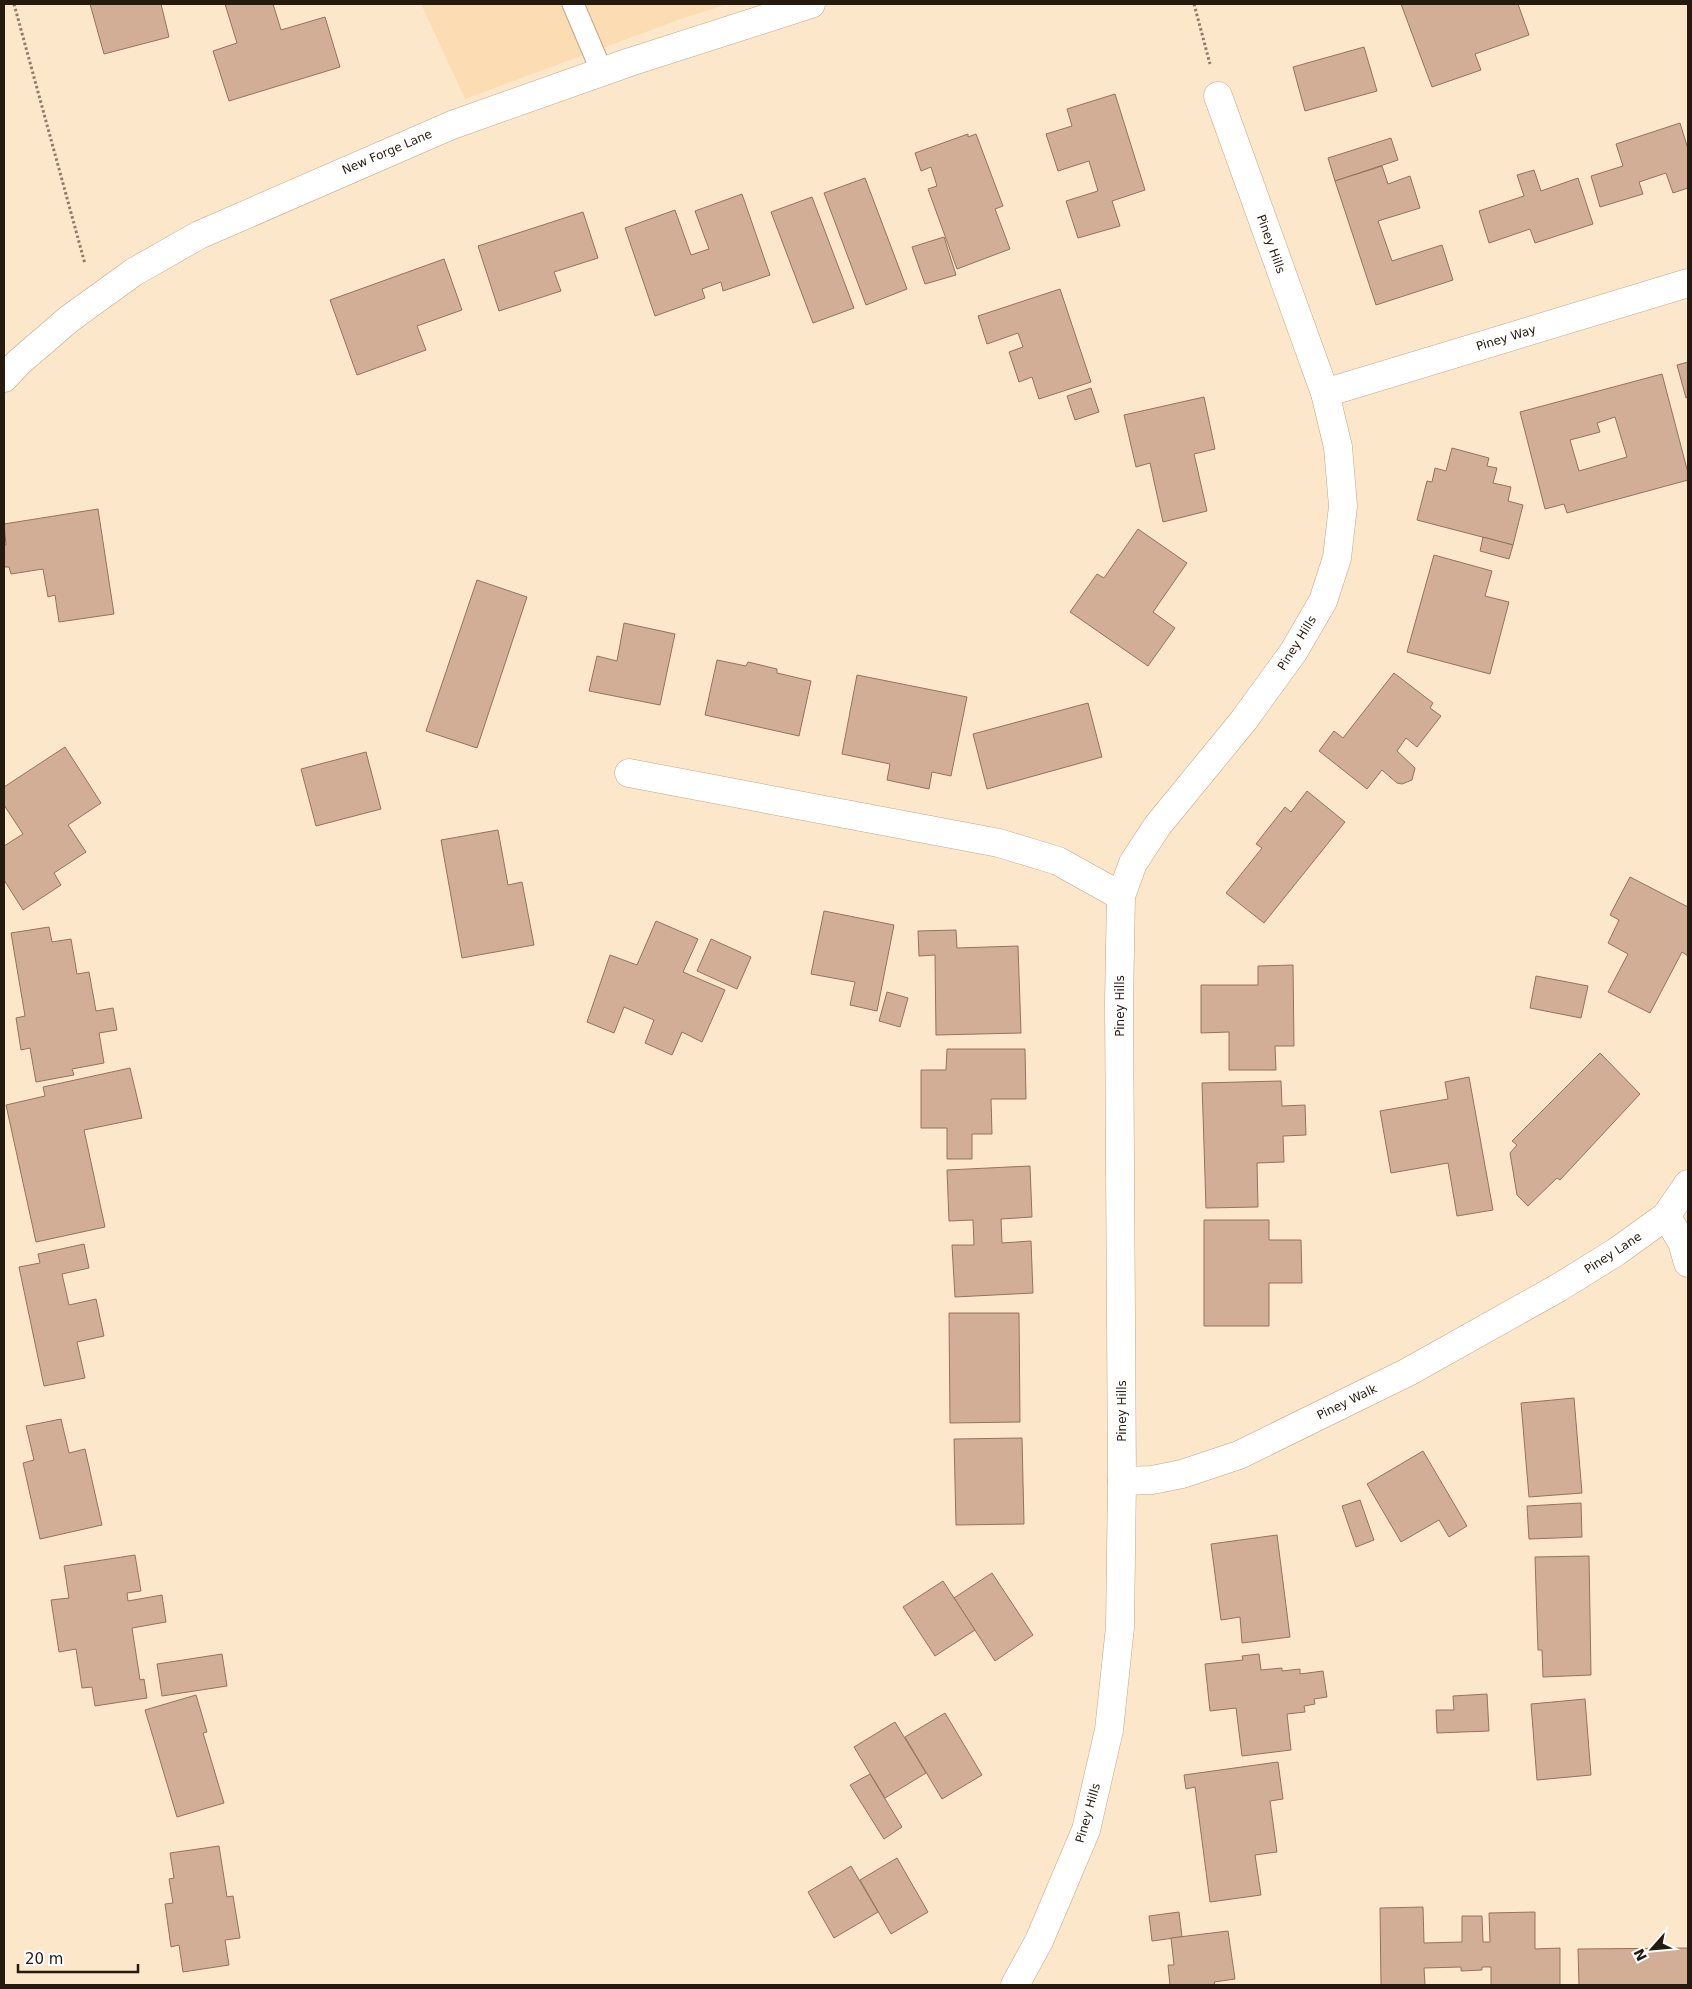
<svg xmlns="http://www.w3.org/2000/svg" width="1692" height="1989" font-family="'DejaVu Sans',sans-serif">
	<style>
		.built { fill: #fcddb3 }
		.building { fill: #d3ae96; stroke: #94725c; fill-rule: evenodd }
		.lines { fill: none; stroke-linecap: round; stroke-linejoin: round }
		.service-casing { stroke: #c0a785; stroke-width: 23 }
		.minor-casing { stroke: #c0a785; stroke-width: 29 }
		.path { stroke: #8c7c68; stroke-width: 3; stroke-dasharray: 2.5 2.5; stroke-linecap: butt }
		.service { stroke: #fff; stroke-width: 21 }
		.minor { stroke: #fff; stroke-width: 28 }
		.labels { text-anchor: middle; stroke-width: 4; stroke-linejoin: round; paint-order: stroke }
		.street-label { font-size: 12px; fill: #241a0d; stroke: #fff }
	</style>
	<rect width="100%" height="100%" fill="#fde7cb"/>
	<path class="built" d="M421,4H728L681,19L465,99Z"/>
	<g class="building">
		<path d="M90,4H161L169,37L104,54Z"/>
		<path d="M225,4H273L281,30L325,17L340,67L229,101L213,51L237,43Z"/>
		<path d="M1401,4H1518L1529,35L1475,54L1481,70L1432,87Z"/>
		<path d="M1364,47L1377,91L1305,111L1293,67Z"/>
		<path d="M1115,94L1145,190L1112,201L1120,226L1078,238L1066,201L1098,191L1089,161L1058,171L1046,134L1072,126L1067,109Z"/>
		<path d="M1680,123L1688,149V188L1673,193L1666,173L1639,182L1643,194L1600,207L1591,176L1623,166L1616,144Z"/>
		<path d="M968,134V137L976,134L1003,206L995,209L1010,249L957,269L928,189L937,186L931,167L921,171L915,153Z"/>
		<path d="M1391,138L1398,160L1335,181L1328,158Z"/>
		<path d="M1382,166L1388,184L1410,176L1420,208L1378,221L1392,261L1442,245L1453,280L1376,305L1335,181Z"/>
		<path d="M1534,170L1541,191L1578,178L1593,224L1535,243L1530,229L1489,243L1479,211L1524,196L1517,175Z"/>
		<path d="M865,178L907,289L866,305L824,193Z"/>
		<path d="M742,194L770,275L723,291L721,282L702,289L705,298L655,316L625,228L675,210L691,255L709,249L695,211Z"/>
		<path d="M812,197L854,308L813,323L771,212Z"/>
		<path d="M583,212L598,258L554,272L561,291L499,311L478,246Z"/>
		<path d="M944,237L956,275L925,284L912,247Z"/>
		<path d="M444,259L462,310L417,326L426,350L357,375L330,300Z"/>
		<path d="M1060,289L1091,382L1039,399L1032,377L1019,382L1009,352L1023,347L1018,333L987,344L978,316Z"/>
		<path d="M1688,362V397L1686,398L1677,365Z"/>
		<path d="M1662,374L1688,473V480L1567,513L1564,504L1545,509L1520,412ZM1615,417L1627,457L1579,471L1570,440L1600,432L1597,423Z"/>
		<path d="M1091,388L1099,412L1075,420L1067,396Z"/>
		<path d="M1204,397L1215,449L1194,454L1207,511L1163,522L1150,463L1136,467L1124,415Z"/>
		<path d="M1452,448L1489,458L1487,466L1497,468L1493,483L1511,487L1508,501L1523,505L1513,545L1417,520L1427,481L1432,482L1435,468L1446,471Z"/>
		<path d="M98,509L114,614L59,622L55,595L48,597L43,569L11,574L9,567H4V545H6L4,524Z"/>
		<path d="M1138,529L1187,563L1153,612L1175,628L1148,666L1070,612L1097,574L1104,578Z"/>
		<path d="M1483,537L1513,545L1509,559L1480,551Z"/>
		<path d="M1434,555L1492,571L1485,596L1509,602L1490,674L1407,652Z"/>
		<path d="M477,580L527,597L477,748L426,731Z"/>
		<path d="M624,623L675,634L660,705L589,691L597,656L617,661Z"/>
		<path d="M717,660L746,666L748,662L777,669V673L811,681L799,736L705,715Z"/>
		<path d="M1394,673L1433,703L1430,708L1441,716L1417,747L1406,738L1397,751L1415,768L1412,780L1402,784L1397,783L1382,770L1367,789L1319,751L1334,731L1343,738Z"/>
		<path d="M857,675L967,697L951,776L932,772L929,789L887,780L890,764L842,754Z"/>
		<path d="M1088,703L1102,757L987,789L973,734Z"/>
		<path d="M65,747L101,803L68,825L86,852L54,873L61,885L23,910L4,880V846L23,834L4,805V787Z"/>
		<path d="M366,752L381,809L316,826L301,769Z"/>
		<path d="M1307,791L1345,822L1264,923L1226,893L1262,848L1256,844L1285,807L1291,812Z"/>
		<path d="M498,830L508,885L522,882L534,945L462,958L441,840Z"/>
		<path d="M1630,877L1688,907V956L1682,952L1650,1013L1608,992L1628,954L1608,943L1619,920L1610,915Z"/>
		<path d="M824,911L894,925L877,1011L850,1005L855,982L811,974Z"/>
		<path d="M656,921L698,939L683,972L725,990L702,1042L682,1032L672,1055L645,1043L654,1020L624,1007L614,1033L587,1022L610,955L637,965Z"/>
		<path d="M49,927L52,942L71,939L77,974L89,972L96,1011L113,1008L117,1030L99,1033L104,1063L72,1069L74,1075L36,1082L30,1048L21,1050L16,1018L25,1016L11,933Z"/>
		<path d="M956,930L957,948L1018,946L1021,1033L936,1035L935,955L919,956L918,931Z"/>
		<path d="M711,939L751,957L737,989L697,971Z"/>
		<path d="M1293,965L1294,1046H1275L1276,1070H1229V1032L1201,1033V985H1258V966Z"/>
		<path d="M1536,976L1588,986L1581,1018L1530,1008Z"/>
		<path d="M887,992L908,998L900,1027L879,1021Z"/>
		<path d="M947,1049H1025L1026,1099H991L992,1134H972V1159H947V1128H921V1070H946Z"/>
		<path d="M1600,1053L1640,1094L1560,1180L1557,1178L1528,1206L1517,1195L1510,1153L1517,1145L1512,1141Z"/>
		<path d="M130,1068L142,1118L84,1130L105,1227L36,1242L6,1105L45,1096L43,1087Z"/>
		<path d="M1469,1077L1493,1210L1457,1216L1448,1163L1391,1173L1380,1111L1448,1099L1445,1082Z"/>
		<path d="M1281,1081L1282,1106L1305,1105L1306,1135L1283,1136L1284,1162L1257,1163L1258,1207L1206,1208L1202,1083Z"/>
		<path d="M1030,1166L1032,1217L1001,1219L1002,1243L1031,1241L1033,1293L955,1297L952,1245H974L973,1220L949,1221L947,1170Z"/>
		<path d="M1204,1220H1269V1240H1301L1302,1283H1269V1326H1204Z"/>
		<path d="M84,1244L89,1268L62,1274L69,1305L96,1299L104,1336L77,1342L85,1378L44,1386L19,1267L40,1263L38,1254Z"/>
		<path d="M949,1313H1019L1020,1422L950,1423Z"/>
		<path d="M1574,1398L1582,1493L1529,1497L1521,1403Z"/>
		<path d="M61,1419L69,1453L85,1449L102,1525L40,1539L23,1463L34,1460L26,1426Z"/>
		<path d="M1022,1438L1024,1524L956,1525L954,1439Z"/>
		<path d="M1423,1451L1467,1526L1449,1537L1439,1520L1401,1542L1367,1484Z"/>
		<path d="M1360,1500L1374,1540L1356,1547L1342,1506Z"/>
		<path d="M1581,1503L1582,1537L1529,1539L1527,1506Z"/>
		<path d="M1277,1535L1290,1637L1242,1643L1240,1617L1221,1620L1211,1544Z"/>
		<path d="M135,1555L141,1591L127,1593L128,1601L162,1595L166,1622L132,1628L140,1680L144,1679L147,1698L95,1706L92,1687L82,1688L76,1649L59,1652L51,1600L69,1598L64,1566Z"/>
		<path d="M1589,1556L1591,1675L1543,1677L1542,1650H1538L1535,1557Z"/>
		<path d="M992,1573L1033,1635L995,1661L954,1598Z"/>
		<path d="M943,1581L975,1630L935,1656L903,1607Z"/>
		<path d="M222,1654L227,1686L162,1696L157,1664Z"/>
		<path d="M1259,1654L1261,1670L1282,1668V1671L1300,1669V1674L1323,1671L1327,1697L1314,1699L1315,1704L1304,1706L1305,1712L1287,1714L1291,1750L1242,1756L1236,1708L1210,1711L1205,1664L1243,1660L1242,1656Z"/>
		<path d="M1487,1694L1489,1731L1437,1733L1436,1710H1454L1453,1696Z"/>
		<path d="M196,1695L207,1732L203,1733L224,1803L177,1817L145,1710Z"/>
		<path d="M1585,1699L1591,1775L1537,1780L1531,1704Z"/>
		<path d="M945,1713L982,1775L942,1799L905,1737Z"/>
		<path d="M895,1722L926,1773L885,1798L854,1747Z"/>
		<path d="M1278,1762L1283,1799L1270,1801L1277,1852L1255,1855L1261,1895L1210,1902L1195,1787L1186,1789L1184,1775Z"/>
		<path d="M870,1774L902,1827L884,1839L850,1785Z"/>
		<path d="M219,1846L227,1897L233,1896L240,1938L225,1940L229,1965L183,1972L179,1945L171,1947L165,1904L173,1903L169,1879L174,1878L170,1853Z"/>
		<path d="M897,1858L928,1912L891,1934L860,1880Z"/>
		<path d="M851,1866L878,1912L834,1938L808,1892Z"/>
		<path d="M1423,1907L1424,1943L1462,1942V1916H1482L1483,1942H1490L1489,1913L1535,1912V1949L1560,1948V1985H1491V1967H1482V1970L1461,1971V1967L1424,1968L1425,1985H1381L1380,1908Z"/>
		<path d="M1179,1912L1182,1937L1152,1941L1149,1916Z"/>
		<path d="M1228,1931L1235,1979L1214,1982L1215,1985H1170L1168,1965H1174L1171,1938Z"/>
		<path d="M1688,1948V1985H1579L1578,1949Z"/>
	</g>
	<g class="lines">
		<defs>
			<path id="service" d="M573,4L602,72"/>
			<g id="minor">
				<path d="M4,378L18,363L69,319L134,272L199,235L452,125L630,62L811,4"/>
				<path d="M1325,393L1688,283"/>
				<path d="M629,773L999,843L1058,861L1121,896"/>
				<path d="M1666,1216L1682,1242L1688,1263"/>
				<path d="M1122,1481L1152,1480L1182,1474L1239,1455L1408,1372L1558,1288L1616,1252L1666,1216L1688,1184"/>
				<path d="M1015,1985L1039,1941L1086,1830L1109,1730L1120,1627L1122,1481L1119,1002L1121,896L1133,863L1158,825L1244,720L1294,651L1323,601L1337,558L1343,506L1338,447L1325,393L1218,96"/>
			</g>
		</defs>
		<use href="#service" class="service-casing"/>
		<use href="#minor" class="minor-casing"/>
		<g class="path">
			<path d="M14,4L85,264"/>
			<path d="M1194,4L1210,64"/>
		</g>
		<use href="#service" class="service"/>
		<use href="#minor" class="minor"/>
	</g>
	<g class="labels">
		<g class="street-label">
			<text transform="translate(387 152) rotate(-23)" y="4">New Forge Lane</text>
			<text transform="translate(1271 244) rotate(70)" y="4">Piney Hills</text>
			<text transform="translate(1506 338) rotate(-17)" y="4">Piney Way</text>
			<text transform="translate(1297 643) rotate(-58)" y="4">Piney Hills</text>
			<text transform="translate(1120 1006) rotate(-90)" y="4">Piney Hills</text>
			<text transform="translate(1613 1253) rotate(-33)" y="4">Piney Lane</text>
			<text transform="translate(1347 1402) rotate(-26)" y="4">Piney Walk</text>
			<text transform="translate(1122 1411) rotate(-90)" y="4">Piney Hills</text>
			<text transform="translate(1088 1813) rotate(-74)" y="4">Piney Hills</text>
		</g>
	</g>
	<rect width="1692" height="1989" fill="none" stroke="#241a0d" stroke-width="10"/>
	<g transform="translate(1652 1949) rotate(243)" stroke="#ffffff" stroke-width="4" paint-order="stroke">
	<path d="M0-4L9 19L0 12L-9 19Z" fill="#241a0d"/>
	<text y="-8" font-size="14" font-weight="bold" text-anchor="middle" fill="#241a0d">N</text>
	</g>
	<path d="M18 1964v8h120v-8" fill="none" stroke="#241a0d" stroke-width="2.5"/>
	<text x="25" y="1964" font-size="15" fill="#241a0d" stroke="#ffffff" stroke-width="4" paint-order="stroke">20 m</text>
</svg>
